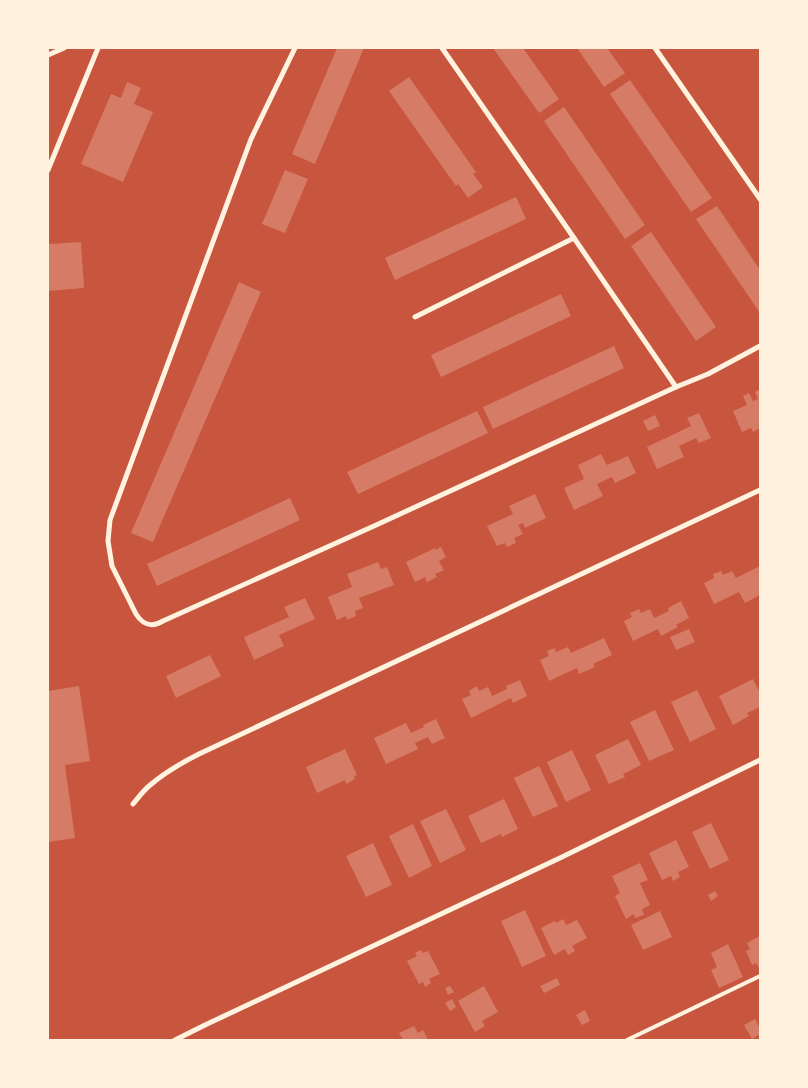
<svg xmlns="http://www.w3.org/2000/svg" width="808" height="1088" font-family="'Source Serif 4',serif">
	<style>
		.building { fill: #d67c66 }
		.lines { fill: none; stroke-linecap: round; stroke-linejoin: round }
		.service { stroke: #fff3e0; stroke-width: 4 }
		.minor { stroke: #fff3e0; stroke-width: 5 }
	</style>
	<rect width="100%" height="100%" fill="#c8553d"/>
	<g class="building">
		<path d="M337,48H364L315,164L292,154Z"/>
		<path d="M493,48H523L559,99L539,113Z"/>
		<path d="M577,48H607L625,73L604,87Z"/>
		<path d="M409,77L476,172L473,174L483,187L468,198L458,184L456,186L389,91Z"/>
		<path d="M630,80L712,198L691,212L610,94Z"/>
		<path d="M127,82L141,88L134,104L153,112L123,182L81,164L111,94L121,98Z"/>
		<path d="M564,107L645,225L625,239L544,121Z"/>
		<path d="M285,170L308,179L285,233L262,224Z"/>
		<path d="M516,197L526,219L395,280L385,258Z"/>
		<path d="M717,206L760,270V313L696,219Z"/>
		<path d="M651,232L716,327L696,341L631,246Z"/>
		<path d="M81,242L84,288L48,291V244Z"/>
		<path d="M239,282L261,292L153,542L131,533Z"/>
		<path d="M561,294L571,316L441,377L431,355Z"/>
		<path d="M614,346L624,368L493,429L483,407Z"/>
		<path d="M760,389V428L753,432L751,428L742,432L733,411L747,405L743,396L749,393L753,401L758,399L755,392Z"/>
		<path d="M477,411L488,433L358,494L347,472Z"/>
		<path d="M699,413L711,438L699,443L696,438L679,446L684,457L657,469L647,447L691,426L687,418Z"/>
		<path d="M655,415L660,426L648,431L643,421Z"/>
		<path d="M601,454L607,465L628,456L636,473L615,483L612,477L597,484L603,496L574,510L564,488L584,479L578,465Z"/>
		<path d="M535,494L546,518L525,528L523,523L518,525L523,534L514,538L516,543L507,547L505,543L497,546L487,526L513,514L509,506Z"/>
		<path d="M290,498L300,520L157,586L147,564Z"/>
		<path d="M441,547L446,557L439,561L444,570L435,574L437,577L427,582L425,577L415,582L406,562L435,548V550Z"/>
		<path d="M378,562L381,569L387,567L394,585L359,598L363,608L355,611L356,616L347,620L346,616L337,620L328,597L352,587L347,574Z"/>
		<path d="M760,566V595L745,603L739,592L714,604L704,583L714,578L713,574L721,571L723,575L732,571L736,578Z"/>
		<path d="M305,598L315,619L279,635L284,646L254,660L244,637L289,617L284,607Z"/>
		<path d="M681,601L689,618L676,625L678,627L661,636L658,629L633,641L624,621L632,617L630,613L639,609L641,613L650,609L654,618L669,611L668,608Z"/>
		<path d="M689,629L695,642L676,650L670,637Z"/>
		<path d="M604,638L612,655L593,664L595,667L579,674L577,668L549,681L540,660L549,656L547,651L555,648L556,652L568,647L571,653Z"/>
		<path d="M210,655L221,676L176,698L166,676Z"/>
		<path d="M753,679L760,693V707L747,713L749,716L733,725L719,696Z"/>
		<path d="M520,680L527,696L513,703L511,698L471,718L462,699L471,695L469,691L477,686L479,691L488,687L492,696L507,689L506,686Z"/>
		<path d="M79,686L90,761L65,765L75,838L48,842V691Z"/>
		<path d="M697,690L716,729L690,742L671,702Z"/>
		<path d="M655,710L674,750L649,761L630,722Z"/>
		<path d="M436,719L445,738L432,744L428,737L415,743L418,749L386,764L374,738L406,723L411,733L424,727L423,725Z"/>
		<path d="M628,739L641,765L623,774L625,777L609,784L595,755Z"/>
		<path d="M345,749L357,775L354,776L355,779L346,784L345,780L317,793L306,767Z"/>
		<path d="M572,750L591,790L566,802L547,762Z"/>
		<path d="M539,766L558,806L533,817L514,778Z"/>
		<path d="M504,799L518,829L502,837L501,834L481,843L468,816Z"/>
		<path d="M446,809L466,850L440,863L420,821Z"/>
		<path d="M711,823L729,860L710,869L692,832Z"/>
		<path d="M413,824L432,866L409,878L389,836Z"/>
		<path d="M676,840L689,867L678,872L680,877L673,881L671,876L662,880L649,853Z"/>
		<path d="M373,843L392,885L366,897L346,856Z"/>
		<path d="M640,863L648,880L640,883L650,905L642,909L644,915L635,918L634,914L626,919L615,896L620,893L612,876Z"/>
		<path d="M715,891L718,896L711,901L708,895Z"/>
		<path d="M525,910L546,956L522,967L501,921Z"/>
		<path d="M660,911L672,937L643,950L631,925Z"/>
		<path d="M563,919L566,925L577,920L587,938L572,946L575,951L568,955L565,949L554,955L541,928L555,921L556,923Z"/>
		<path d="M760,936V967L759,968L756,963L752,965L746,951L750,949L747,943Z"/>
		<path d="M728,944L743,977L719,988L711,970L717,967L711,953Z"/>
		<path d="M421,950L423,953L428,951L440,974L429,979L431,983L425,987L423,982L419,984L407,961L417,956L415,953Z"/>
		<path d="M557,978L560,985L544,993L540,986Z"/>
		<path d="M450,986L454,992L448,995L445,988Z"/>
		<path d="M484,986L498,1012L482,1021L485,1026L475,1032L458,1001Z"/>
		<path d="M452,999L456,1007L450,1011L445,1003Z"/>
		<path d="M585,1010L590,1021L582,1025L576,1015Z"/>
		<path d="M755,1019L760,1029V1034L752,1039L744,1025Z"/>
		<path d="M414,1026L418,1033L423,1030L428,1040H403L399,1033Z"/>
	</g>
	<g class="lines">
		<path class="service" d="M627,1040L760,976"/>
		<g class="minor">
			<path d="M295,48L251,139L110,520L108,541L112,566L136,614C143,625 151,628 163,621L374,526L676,387L708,374L760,346"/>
			<path d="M442,48L574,238L676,387"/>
			<path d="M655,48L760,199"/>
			<path d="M48,55L64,48"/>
			<path d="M48,170L98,48"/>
			<path d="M415,317L574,238"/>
			<path d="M133,804C138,798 143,791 149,786C164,773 181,763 199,754L760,490"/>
			<path d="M175,1040L205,1025L562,857L760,760"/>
		</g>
	</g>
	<rect width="808" height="1088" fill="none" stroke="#fff3e0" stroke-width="98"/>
</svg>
